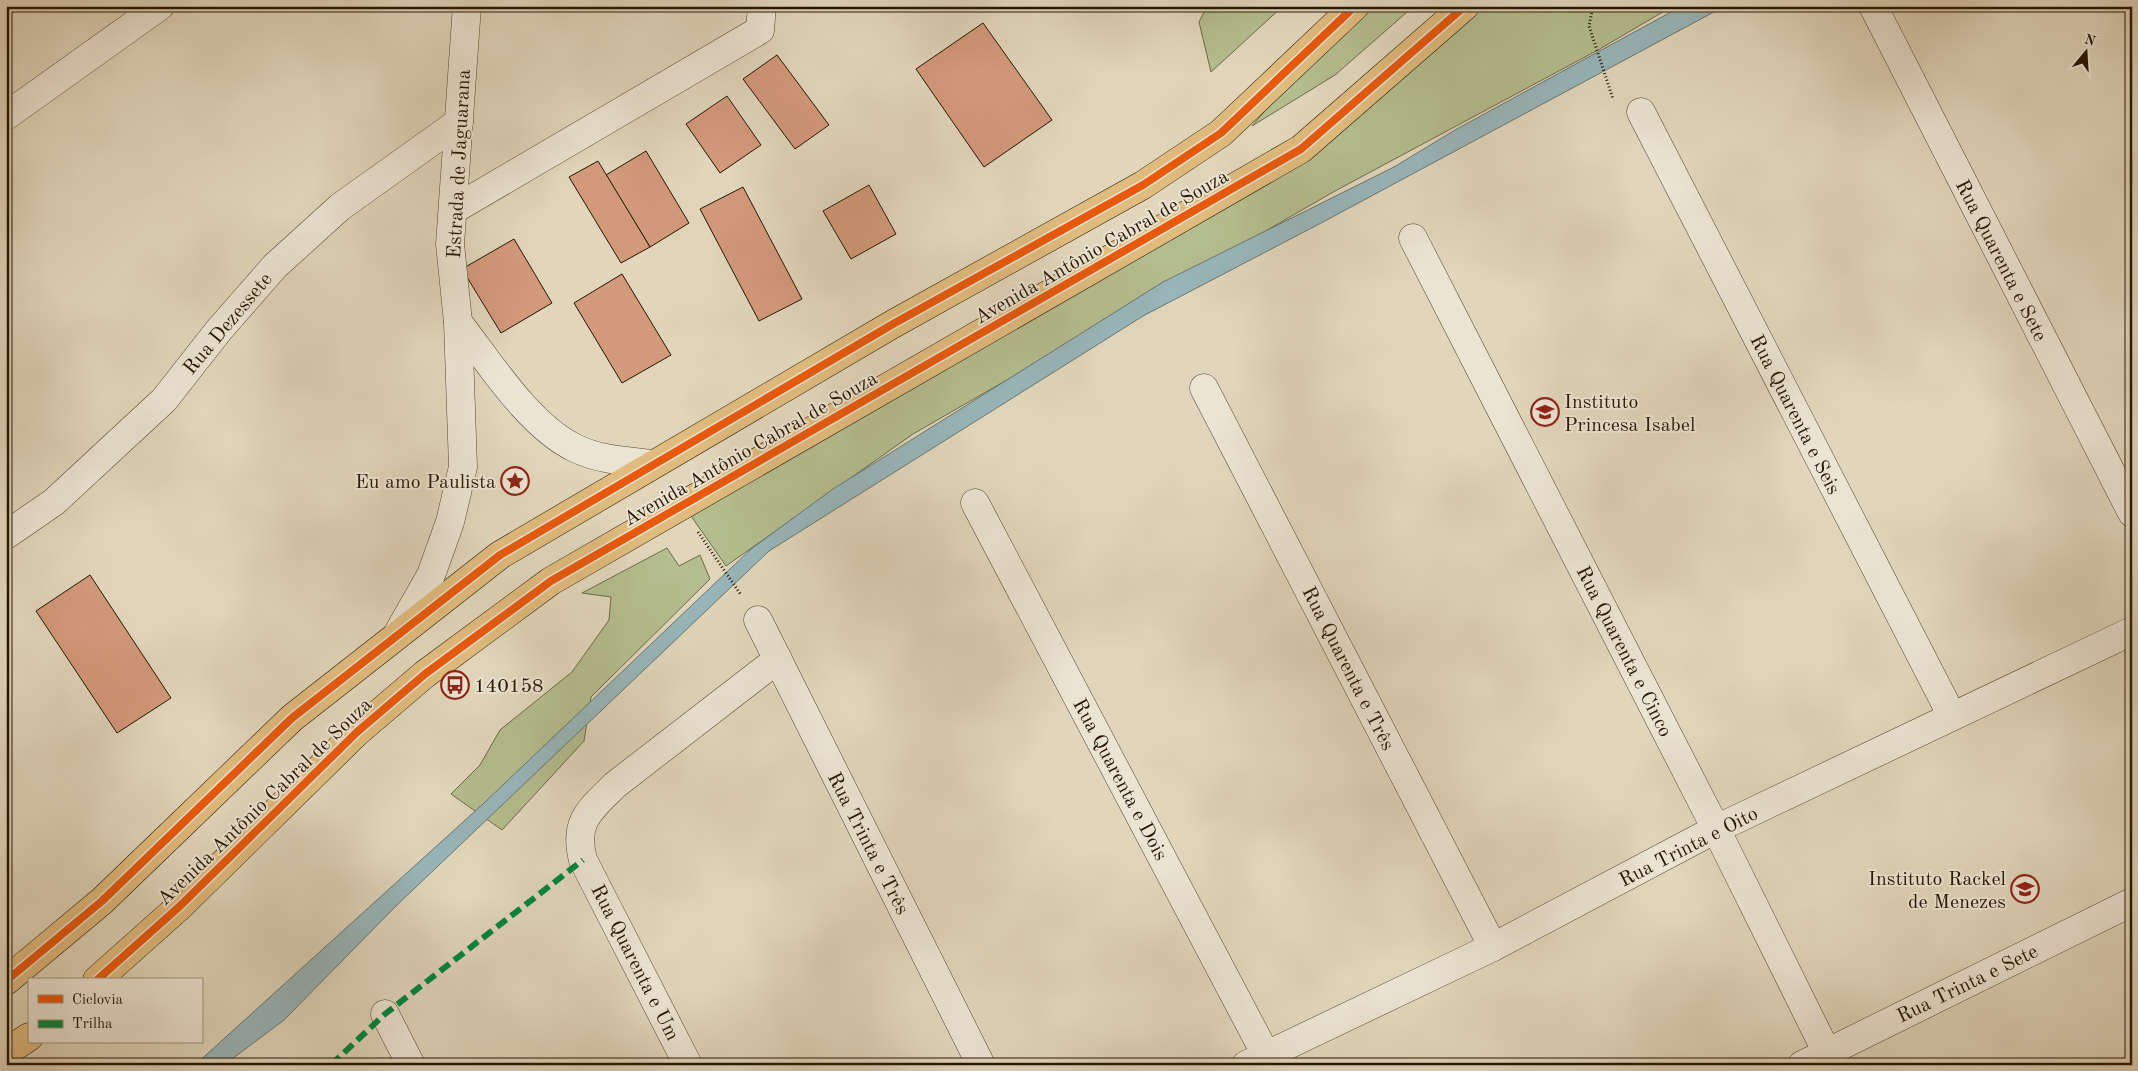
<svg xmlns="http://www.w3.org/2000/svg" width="2138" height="1071" font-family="'Old Standard TT',serif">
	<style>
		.green { fill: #b4bd8f; stroke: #6d6a48 }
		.water { fill: #98b6bb; stroke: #6a7671 }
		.building { fill: #d3997b; stroke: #261601 }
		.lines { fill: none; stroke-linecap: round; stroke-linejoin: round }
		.minor-casing { stroke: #554630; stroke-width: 29 }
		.tertiary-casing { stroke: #554630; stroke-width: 29 }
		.trunk-casing { stroke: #261601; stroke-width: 29 }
		.path { stroke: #261601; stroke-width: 3; stroke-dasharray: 1 2.5; stroke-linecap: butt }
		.minor { stroke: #ece4d3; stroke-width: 28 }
		.tertiary { stroke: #ece4d3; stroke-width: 28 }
		.trunk { stroke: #e0bb7e; stroke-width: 28 }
		.quiet { stroke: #00873e; stroke-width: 6; stroke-dasharray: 12 6; stroke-linecap: butt }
		.cycleway-casing { stroke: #ece4d3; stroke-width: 11 }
		.cycleway { stroke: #e8590c; stroke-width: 8 }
		.labels { text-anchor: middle; stroke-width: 4; stroke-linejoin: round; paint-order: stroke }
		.street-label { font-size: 20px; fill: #261601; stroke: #ece4d3 }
		.poi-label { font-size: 20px; fill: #261601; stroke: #ece4d3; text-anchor: start }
	</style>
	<rect width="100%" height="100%" fill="#e1d6bc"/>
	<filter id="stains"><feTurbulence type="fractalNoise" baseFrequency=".004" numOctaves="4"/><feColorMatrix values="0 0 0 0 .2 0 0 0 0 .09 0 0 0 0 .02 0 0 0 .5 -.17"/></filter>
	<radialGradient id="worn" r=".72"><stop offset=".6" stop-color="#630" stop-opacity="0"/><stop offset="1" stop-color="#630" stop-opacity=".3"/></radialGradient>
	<g class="green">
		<path d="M1207,6H1283L1211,72L1199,22Z"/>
		<path d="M1354,6H1414L1335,75L1252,126Z"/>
		<path d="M1471,6H1673L1598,50L1335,191L913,434L726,566L691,516L1303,160Z"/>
		<path d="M667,548L679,566L700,555L710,579L591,697L584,741L502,830L451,794L480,765L500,730L572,672L609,620L611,597L582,593Z"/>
	</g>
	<path class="water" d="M1682,6H1725L1323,222L1143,316L769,551L396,906L284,1020L224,1065H195L484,803L751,549L833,489L1163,282L1394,167L1455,130Z"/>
	<g class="building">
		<path d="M983,23L1052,120L984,167L916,69Z"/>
		<path d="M777,55L829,125L795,149L743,79Z"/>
		<path d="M727,96L761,145L720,173L686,124Z"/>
		<path d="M646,151L689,223L650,247L606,175Z"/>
		<path d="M598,161L650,247L621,263L569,177Z"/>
		<path d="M869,185L896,234L851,259L823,211Z"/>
		<path d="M743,187L802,299L759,321L700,209Z"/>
		<path d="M514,239L552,303L501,333L462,269Z"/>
		<path d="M622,274L671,355L622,383L574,303Z"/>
		<path d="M90,575L171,698L117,733L36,611Z"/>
	</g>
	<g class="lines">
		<defs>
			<g id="minor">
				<path d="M1873,6L2132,513"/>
				<path d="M1641,112L1952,716"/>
				<path d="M6,116L160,6"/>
				<path d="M453,210L760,30L762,6"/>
				<path d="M1413,238L1716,829L1833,1065"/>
				<path d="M1204,388L1493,947"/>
				<path d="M975,503L1266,1055"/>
				<path d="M6,535L54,502L164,400L219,330L275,266L340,207L459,122"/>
				<path d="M758,620L981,1065"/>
				<path d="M385,1014L411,1065"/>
				<path d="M688,1065L583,860C573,821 590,810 615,785L778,659"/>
				<path d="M1802,1065L2132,902"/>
			</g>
			<g id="tertiary">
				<path d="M458,322C489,362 529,426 575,448C599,460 627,461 653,464"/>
				<path d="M398,633L431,575L450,522L463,467L458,322L450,244L467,6"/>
				<path d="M1246,1065L1493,947L1716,829L2132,631"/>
			</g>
			<g id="trunk">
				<path d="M97,980L180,906L357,732L425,674L551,581L1301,149L1465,6"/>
				<path d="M6,981L102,901L292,718L500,555L893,324L1143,185L1221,133L1355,6"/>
				<path d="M6,1052L29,1037"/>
			</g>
		</defs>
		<use href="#minor" class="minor-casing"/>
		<use href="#tertiary" class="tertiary-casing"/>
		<use href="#trunk" class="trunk-casing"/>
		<g class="path">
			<path d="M1593,6L1589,26L1613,99"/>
			<path d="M698,532L741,595"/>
		</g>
		<use href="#minor" class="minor"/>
		<use href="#tertiary" class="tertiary"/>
		<use href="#trunk" class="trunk"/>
		<path class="quiet" d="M331,1065L385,1014L583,860"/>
		<defs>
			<g id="cycleway">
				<path d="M97,980L180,906L357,732L425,674L551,581L1301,149L1465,6"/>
				<path d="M6,981L102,901L292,718L500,555L893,324L1143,185L1221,133L1355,6"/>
			</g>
		</defs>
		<use href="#cycleway" class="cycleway-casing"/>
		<use href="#cycleway" class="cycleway"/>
	</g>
	<defs>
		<symbol id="school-ring" viewBox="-11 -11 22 22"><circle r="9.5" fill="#ece4d3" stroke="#8f2418" stroke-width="1.5"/><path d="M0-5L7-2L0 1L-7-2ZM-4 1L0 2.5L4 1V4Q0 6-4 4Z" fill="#8f2418"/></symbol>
		<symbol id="sight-ring" viewBox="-11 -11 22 22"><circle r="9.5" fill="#ece4d3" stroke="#8f2418" stroke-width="1.5"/><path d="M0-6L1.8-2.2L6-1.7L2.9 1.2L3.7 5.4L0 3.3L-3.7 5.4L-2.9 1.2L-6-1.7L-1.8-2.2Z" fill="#8f2418"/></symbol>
		<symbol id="bus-ring" viewBox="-11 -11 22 22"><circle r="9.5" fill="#ece4d3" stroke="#8f2418" stroke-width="1.5"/><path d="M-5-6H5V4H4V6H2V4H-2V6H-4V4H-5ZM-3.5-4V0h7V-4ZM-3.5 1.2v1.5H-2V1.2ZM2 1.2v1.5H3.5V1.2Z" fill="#8f2418"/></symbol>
	</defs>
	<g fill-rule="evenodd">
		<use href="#school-ring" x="1529" y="396" width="32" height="32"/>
		<use href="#sight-ring" x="499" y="465" width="32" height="32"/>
		<use href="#bus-ring" x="439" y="669" width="32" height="32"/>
		<use href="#school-ring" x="2009" y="873" width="32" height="32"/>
	</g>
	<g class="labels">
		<g class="street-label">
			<text transform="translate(458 164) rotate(-87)" y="7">Estrada de Jaguarana</text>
			<text transform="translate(1101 246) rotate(-30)" y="7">Avenida Antônio Cabral de Souza</text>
			<text transform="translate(2002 260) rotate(63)" y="7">Rua Quarenta e Sete</text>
			<text transform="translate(227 323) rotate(-50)" y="7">Rua Dezessete</text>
			<text transform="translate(1796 414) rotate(63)" y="7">Rua Quarenta e Seis</text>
			<text transform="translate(750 448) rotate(-30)" y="7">Avenida Antônio Cabral de Souza</text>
			<text transform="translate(1625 651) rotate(63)" y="7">Rua Quarenta e Cinco</text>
			<text transform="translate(1349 668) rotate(63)" y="7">Rua Quarenta e Três</text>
			<text transform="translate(1121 779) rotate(62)" y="7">Rua Quarenta e Dois</text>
			<text transform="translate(264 801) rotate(-44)" y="7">Avenida Antônio Cabral de Souza</text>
			<text transform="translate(869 843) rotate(63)" y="7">Rua Trinta e Três</text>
			<text transform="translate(1688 846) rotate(-27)" y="7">Rua Trinta e Oito</text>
			<text transform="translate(636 962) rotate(63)" y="7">Rua Quarenta e Um</text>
			<text transform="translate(1967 983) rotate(-26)" y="7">Rua Trinta e Sete</text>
		</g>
		<g class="poi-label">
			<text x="1564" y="408">Instituto<tspan x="1564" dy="23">Princesa Isabel</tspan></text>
			<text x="496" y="488" text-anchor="end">Eu amo Paulista</text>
			<text x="474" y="692">140158</text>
			<text x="2006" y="885" text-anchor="end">Instituto Rackel<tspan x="2006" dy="23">de Menezes</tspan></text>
		</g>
	</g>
	<rect width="2138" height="1071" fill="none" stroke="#e1d6bc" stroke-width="25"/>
	<rect x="8" y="8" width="2123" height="1056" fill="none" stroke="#261601" stroke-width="2.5"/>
	<rect x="12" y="12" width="2113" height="1046" fill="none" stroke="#261601"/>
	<rect x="28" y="978" width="175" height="65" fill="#ece4d3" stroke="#9d927f"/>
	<rect x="38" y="995" width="25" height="8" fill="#e8590c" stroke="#9d927f"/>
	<text x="72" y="1004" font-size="15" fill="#261601">Ciclovia</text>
	<rect x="38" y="1020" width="25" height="8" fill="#00873e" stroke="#9d927f"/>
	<text x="72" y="1028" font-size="15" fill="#261601">Trilha</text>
	<g transform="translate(2086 52) rotate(18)" stroke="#ece4d3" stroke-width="4" paint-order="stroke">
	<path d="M0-4L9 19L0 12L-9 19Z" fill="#261601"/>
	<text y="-8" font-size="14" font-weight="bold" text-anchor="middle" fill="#261601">N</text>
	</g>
	<rect width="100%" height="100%" filter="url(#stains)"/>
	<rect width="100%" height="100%" fill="url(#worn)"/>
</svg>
